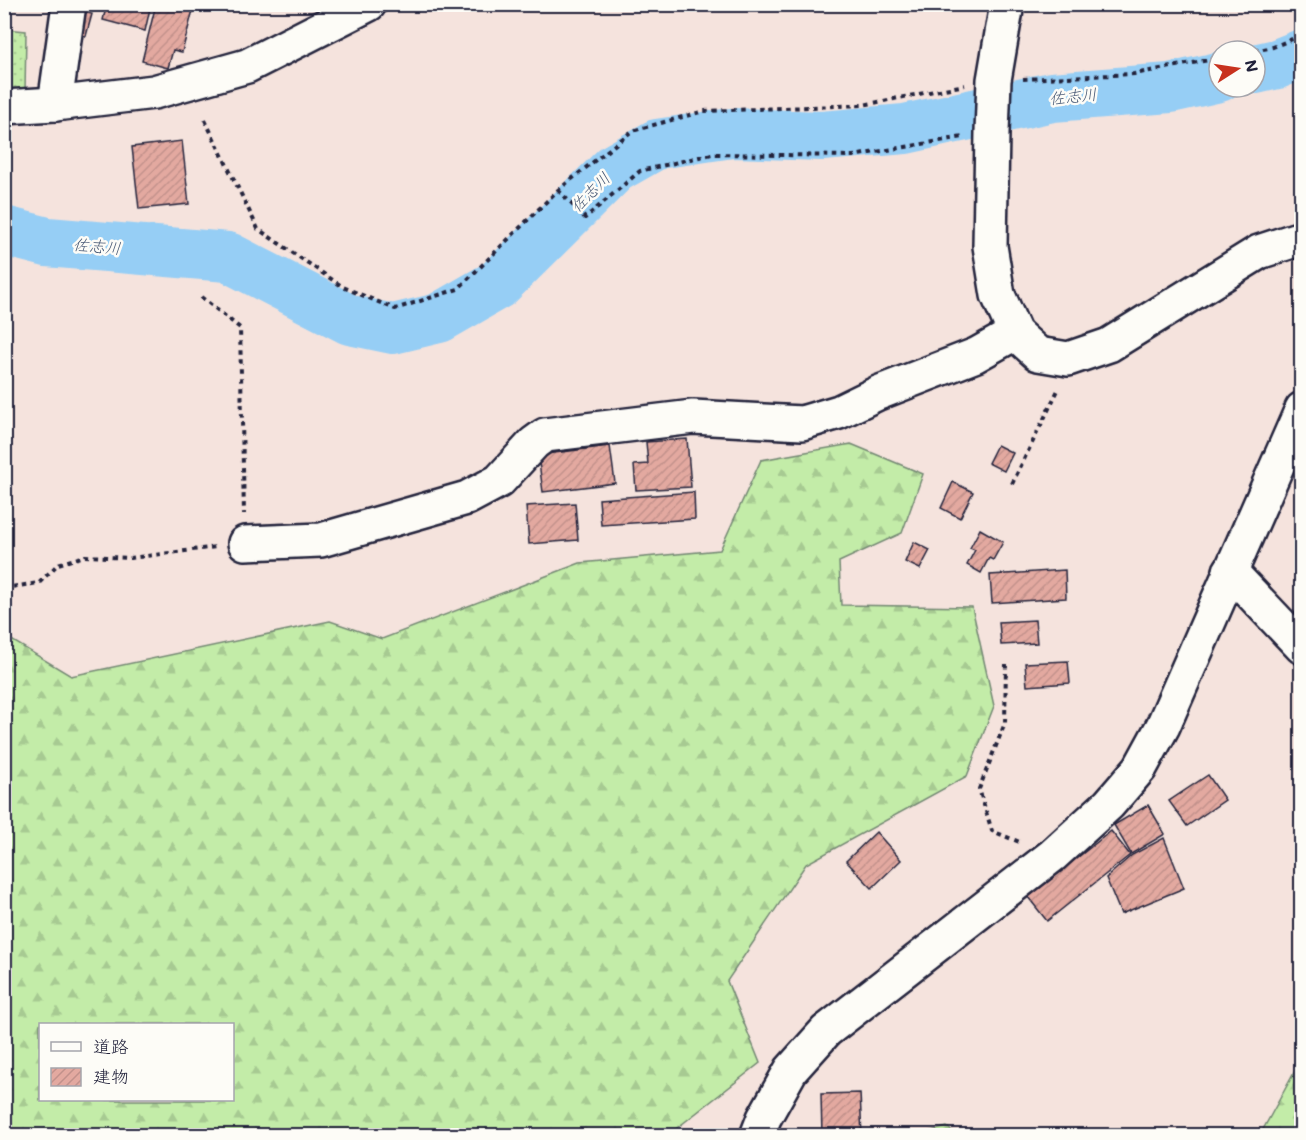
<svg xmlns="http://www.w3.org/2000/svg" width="1306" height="1140" font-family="Mali,'Klee One',sans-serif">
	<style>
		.grass { fill: url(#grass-dots); stroke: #728772; stroke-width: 1.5 }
		.forest { fill: url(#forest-firs); stroke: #728772; stroke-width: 1.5; fill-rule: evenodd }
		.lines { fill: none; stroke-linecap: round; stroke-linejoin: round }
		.river { stroke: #96cef5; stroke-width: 50 }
		.building { fill: url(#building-hatch); stroke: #22223b; stroke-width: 1.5 }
		.minor-casing { stroke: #22223b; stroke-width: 38 }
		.path { stroke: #22223b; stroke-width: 4; stroke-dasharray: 4.5 4.5; stroke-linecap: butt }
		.minor { stroke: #fdfcf7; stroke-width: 33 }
		.labels { text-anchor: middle; stroke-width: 5; stroke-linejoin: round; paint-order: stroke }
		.water-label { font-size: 16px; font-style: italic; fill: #455673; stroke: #fdfcf7 }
	</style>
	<defs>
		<pattern id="grass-dots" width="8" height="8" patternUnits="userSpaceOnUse" patternTransform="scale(1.5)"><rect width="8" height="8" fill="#c3eca8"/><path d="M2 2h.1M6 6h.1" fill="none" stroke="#a7ca92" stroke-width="1.8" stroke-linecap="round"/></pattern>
		<pattern id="forest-firs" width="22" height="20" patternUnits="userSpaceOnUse" patternTransform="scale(1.5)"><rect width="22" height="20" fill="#c3eca8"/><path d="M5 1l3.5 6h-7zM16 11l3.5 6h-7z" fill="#a7ca92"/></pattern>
		<pattern id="building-hatch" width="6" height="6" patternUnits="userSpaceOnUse" patternTransform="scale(1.5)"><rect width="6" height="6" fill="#e3a9a0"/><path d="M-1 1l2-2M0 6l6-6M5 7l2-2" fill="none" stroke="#c2918b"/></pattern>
	</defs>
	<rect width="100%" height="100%" fill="#f5e3dd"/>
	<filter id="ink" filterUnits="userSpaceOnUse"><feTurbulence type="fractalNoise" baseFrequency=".0167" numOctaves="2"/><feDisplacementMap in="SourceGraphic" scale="12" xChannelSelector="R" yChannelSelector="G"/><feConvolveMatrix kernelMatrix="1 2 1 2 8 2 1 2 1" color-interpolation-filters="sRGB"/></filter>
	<g filter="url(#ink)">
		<path class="grass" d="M5,29L26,31L25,93L5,95Z"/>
		<g class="forest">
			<path d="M851,444L923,474L902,533L839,562L841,605L972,607L994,706L967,776L806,864L727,981L760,1063L668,1135H5V636L71,676L330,621L382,639L580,563L720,550L761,460ZM40,1024H232V1100H40Z"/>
			<path d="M1301,1060V1135H1260Z"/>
			<path d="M947,1127L957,1135H916Z"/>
		</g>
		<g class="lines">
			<g class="river">
				<path d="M1255,69L1277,64L1302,54"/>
				<path d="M4,231L47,242L228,257L350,320L393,329L439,318L498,284L615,168L657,144L732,133L822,136L905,129L1052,97L1170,88L1219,77"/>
			</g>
		</g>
		<g class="building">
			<path d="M80,4H100L99,9Z"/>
			<path d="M107,4H151L145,31L103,20Z"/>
			<path d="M156,4H170L193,10L182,52L173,50L168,68L142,61Z"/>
			<path d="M77,11L92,14L86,36L72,33Z"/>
			<path d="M182,141L189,204L139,209L132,147Z"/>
			<path d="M687,439L691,487L636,490L634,465L648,464L646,442Z"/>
			<path d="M997,445L1013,453L1004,471L988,463Z"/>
			<path d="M610,446L615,483L543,492L538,455Z"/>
			<path d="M953,482L973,492L960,518L941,508Z"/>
			<path d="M694,492L695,519L601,525L599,499Z"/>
			<path d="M575,503L578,540L529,544L526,506Z"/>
			<path d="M980,529L1003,542L993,560L989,558L981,573L967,565L975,550L970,548Z"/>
			<path d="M914,542L930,550L920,569L905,562Z"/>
			<path d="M1065,570L1066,598L992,603L990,575Z"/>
			<path d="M1035,620L1037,643L1001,645L999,622Z"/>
			<path d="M1068,661L1070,683L1027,686L1025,663Z"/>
			<path d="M1208,775L1225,800L1187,826L1169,801Z"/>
			<path d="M1148,805L1165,834L1131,854L1114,825Z"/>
			<path d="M1111,831L1130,855L1047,921L1028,897Z"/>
			<path d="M876,832L901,860L872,888L846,861Z"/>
			<path d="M1164,838L1184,888L1121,914L1106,878L1132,855Z"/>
			<path d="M860,1093L862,1136H822L821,1094Z"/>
		</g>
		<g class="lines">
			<defs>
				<g id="minor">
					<path d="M1007,4L994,80L992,132L990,246L998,295L1015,333L1038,354L1068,359L1109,345L1259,252L1295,240L1302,241"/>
					<path d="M55,104L69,4"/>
					<path d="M4,107L55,104L154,92L247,66L369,4"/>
					<path d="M245,543L321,540L467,498L499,481L534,443L545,435L693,417L802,423L839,412L878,393L976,355L1015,333"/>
					<path d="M1230,571L1302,647"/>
					<path d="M757,1136L764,1118L791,1070L826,1031L1053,855L1109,804L1140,768L1163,726L1302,409"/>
				</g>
			</defs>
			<use href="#minor" class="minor-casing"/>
			<g class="path">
				<path d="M1254,51L1273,47L1302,35"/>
				<path d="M1023,79L1134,74L1219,58"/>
				<path d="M205,120L258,229L343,287L395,309L458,289L558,190L632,131L704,111L863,105L965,85"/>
				<path d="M558,190L585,218L640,171L712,154L853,156L963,137"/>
				<path d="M201,297L240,328L244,514"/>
				<path d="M1012,484L1059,388"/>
				<path d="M4,588L39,583L58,564L85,556L131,558L216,547"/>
				<path d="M1006,664L1005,723L979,789L992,831L1022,843"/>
			</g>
			<use href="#minor" class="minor"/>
		</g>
	</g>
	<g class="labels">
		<g class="water-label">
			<text transform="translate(1073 96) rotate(-6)" y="6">佐志川</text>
			<text transform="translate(590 192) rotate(-45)" y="6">佐志川</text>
			<text transform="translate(97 246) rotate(5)" y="6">佐志川</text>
		</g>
	</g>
	<rect width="1306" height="1140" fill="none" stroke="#fdfcf7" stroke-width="24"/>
	<rect x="12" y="12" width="1282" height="1116" fill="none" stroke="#22223b" stroke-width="2" filter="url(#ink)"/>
	<rect x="39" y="1023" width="195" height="78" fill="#fdfcf7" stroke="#a5a5ac" stroke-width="1.5"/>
	<rect x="51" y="1042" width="30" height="9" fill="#fdfcf7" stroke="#a5a5ac" stroke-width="1.5"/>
	<text x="93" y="1053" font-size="18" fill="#22223b">道路</text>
	<rect x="51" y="1068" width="30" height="18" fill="url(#building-hatch)" stroke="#a5a5ac" stroke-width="1.5"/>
	<text x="93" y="1083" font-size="18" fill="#22223b">建物</text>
	<g transform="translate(1237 69) rotate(78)"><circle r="28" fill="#fdfcf7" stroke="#a5a5ac" stroke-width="1.5"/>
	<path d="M0-4.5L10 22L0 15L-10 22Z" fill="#c8321e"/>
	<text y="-9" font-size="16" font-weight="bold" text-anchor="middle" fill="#22223b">N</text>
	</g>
</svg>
